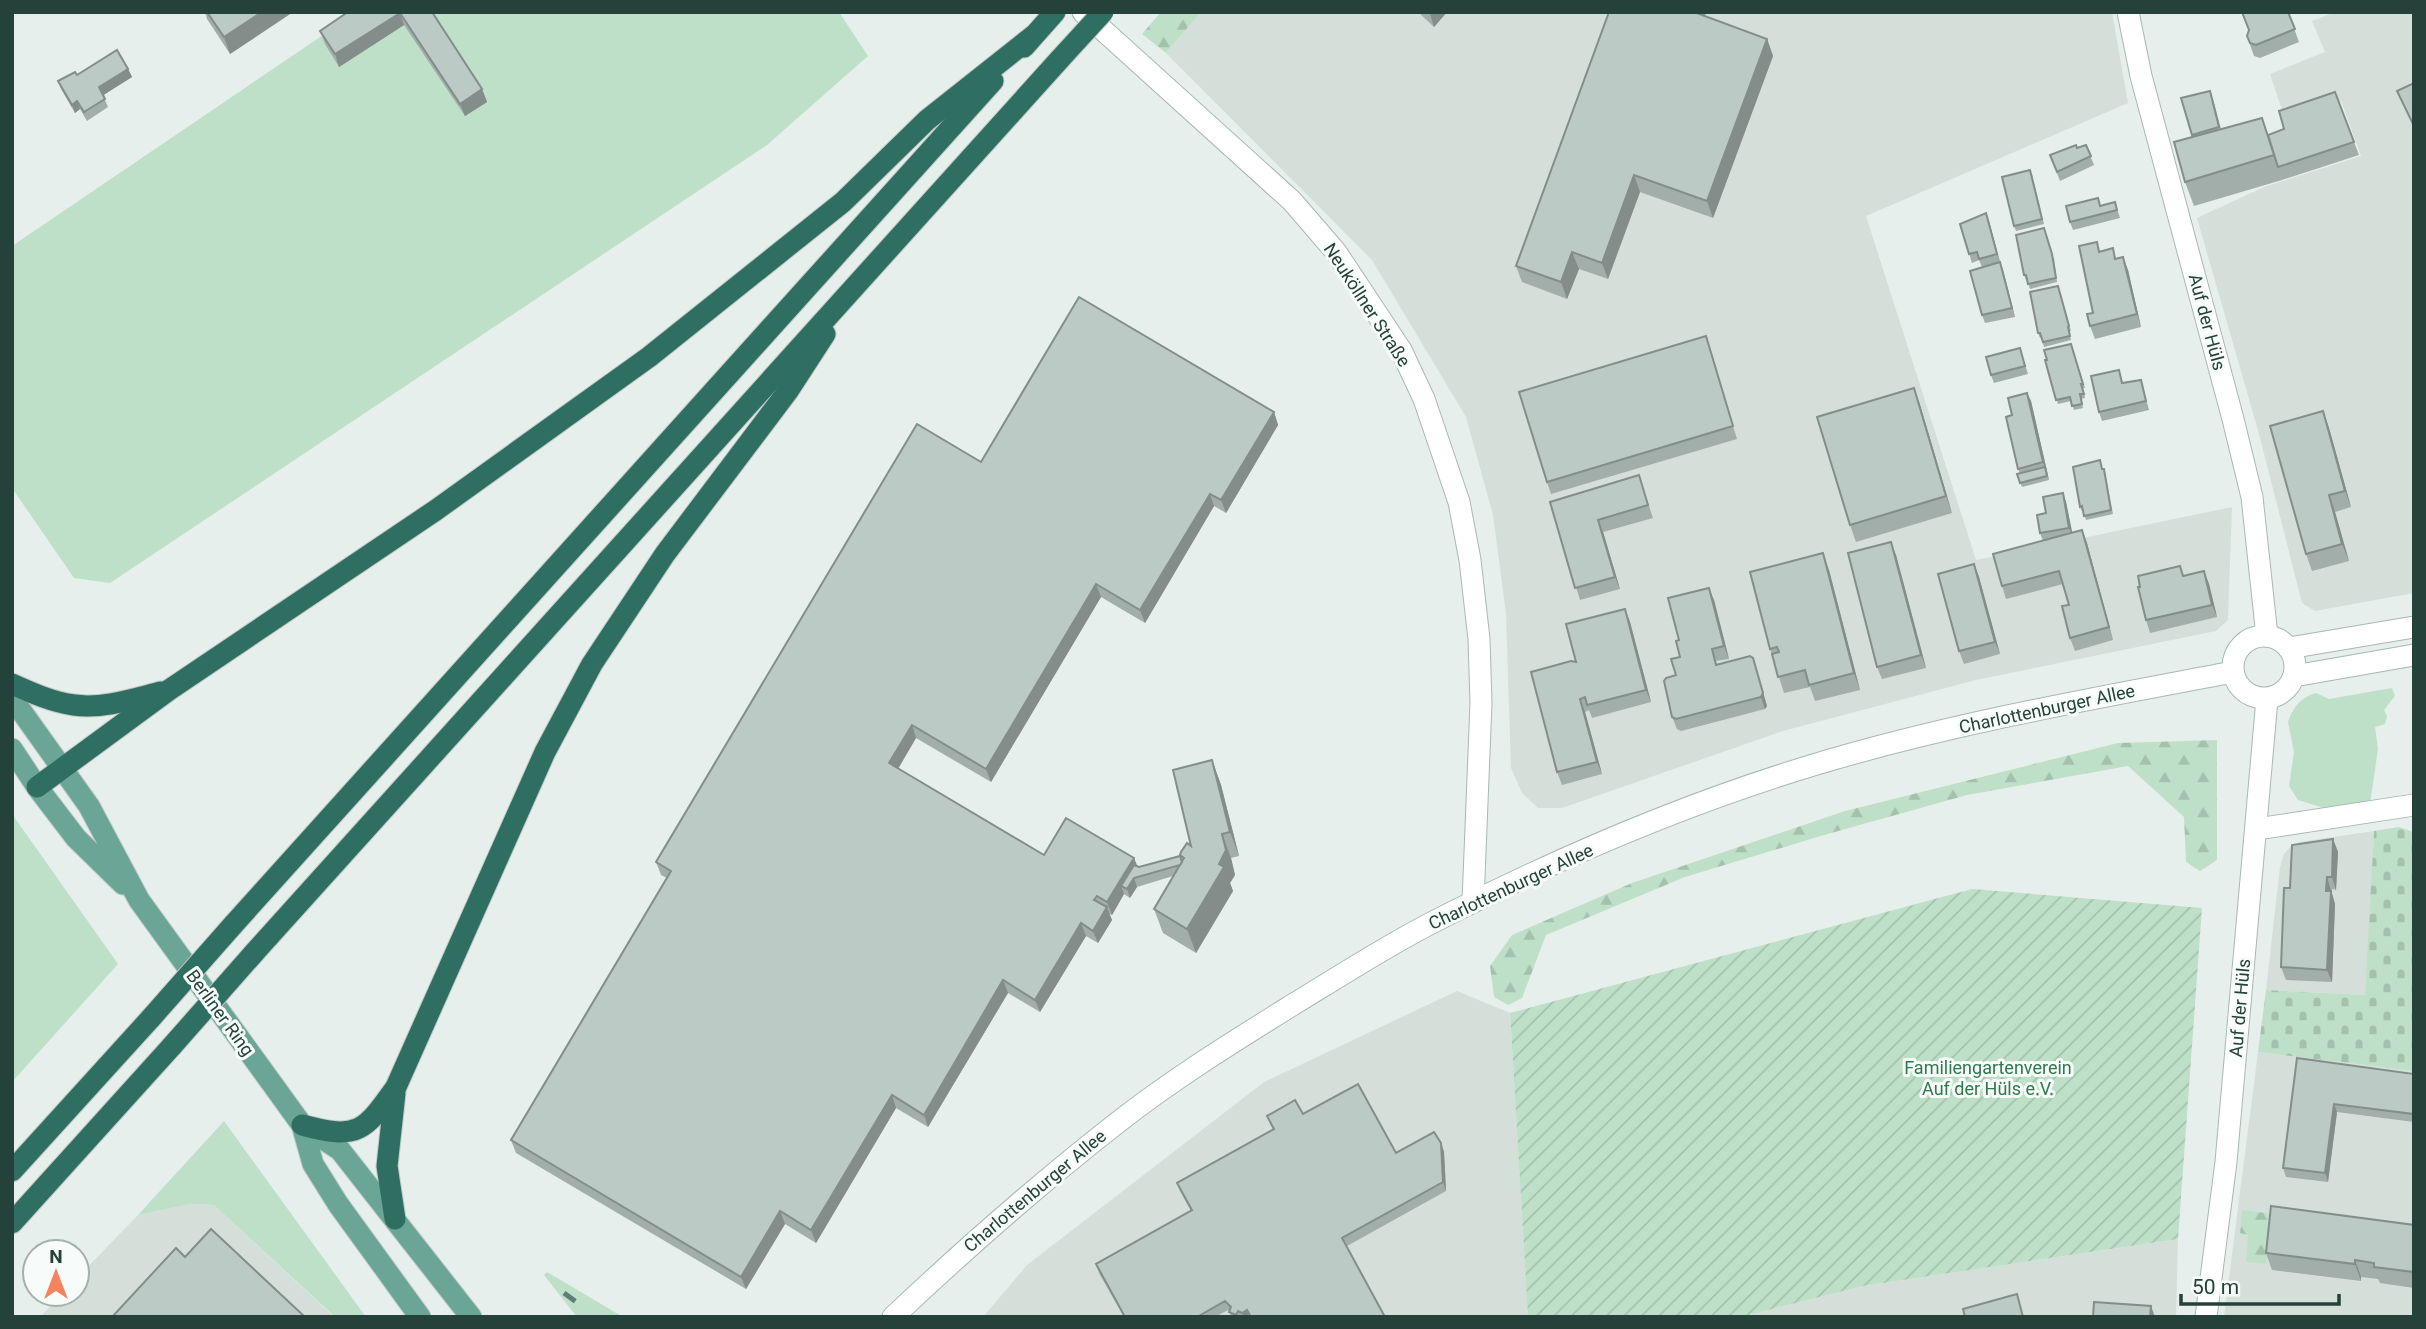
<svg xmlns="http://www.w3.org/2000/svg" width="2426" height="1329" font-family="Roboto,sans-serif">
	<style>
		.built { fill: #d4dfda }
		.grass { fill: #bfe0c8 }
		.forest { fill: url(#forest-firs) }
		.cemetery { fill: url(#cemetery-stones) }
		.garden { fill: url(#garden-furrows) }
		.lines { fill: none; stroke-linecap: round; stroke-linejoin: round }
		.minor-casing { stroke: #a8b8b2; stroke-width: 23 }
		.major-casing { stroke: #c2cac8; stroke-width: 23 }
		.highway-casing { stroke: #c2cac8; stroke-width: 23 }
		.minor { stroke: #fff; stroke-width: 21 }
		.major { stroke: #6aa596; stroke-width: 21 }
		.highway { stroke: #2f6f62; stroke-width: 21 }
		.rail { stroke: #5f7d75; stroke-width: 5; stroke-dasharray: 14 7; stroke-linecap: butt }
		.highway-bridge-casing { stroke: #c2cac8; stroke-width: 23; stroke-linecap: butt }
		.highway-bridge { stroke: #2f6f62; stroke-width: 21 }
		.wall { fill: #a1aea9 }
		.shaded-wall { fill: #838d89 }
		.building { fill: #bbcac4; stroke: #838d89; stroke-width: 2 }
		.labels { text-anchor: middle; stroke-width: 6; stroke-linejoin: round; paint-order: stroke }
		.street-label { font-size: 18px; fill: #24423a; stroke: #f7fbf9 }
		.park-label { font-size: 18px; fill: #2d7a4b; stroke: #f7fbf9 }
	</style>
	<defs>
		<pattern id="forest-firs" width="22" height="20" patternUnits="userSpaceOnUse" patternTransform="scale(1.75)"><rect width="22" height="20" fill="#bfe0c8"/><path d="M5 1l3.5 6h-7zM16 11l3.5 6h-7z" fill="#a4c1ad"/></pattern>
		<pattern id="cemetery-stones" width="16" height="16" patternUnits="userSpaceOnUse" patternTransform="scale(1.75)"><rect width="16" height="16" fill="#bfe0c8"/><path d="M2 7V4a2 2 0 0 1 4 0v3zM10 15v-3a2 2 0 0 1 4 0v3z" fill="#a4c1ad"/></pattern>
		<pattern id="garden-furrows" width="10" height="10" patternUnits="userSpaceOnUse" patternTransform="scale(1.75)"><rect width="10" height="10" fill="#bfe0c8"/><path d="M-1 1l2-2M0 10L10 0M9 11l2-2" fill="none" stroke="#a4c1ad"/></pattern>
	</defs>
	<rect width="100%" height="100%" fill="#e6efeb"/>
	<g class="built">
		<path d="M1201,12H2112L2128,103L1866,216L1976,560L2232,507L2228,620L2216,631L1976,680L1783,731L1562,808H1538L1522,793L1511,768L1506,614L1493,515L1466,417L1372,260L1166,53Z"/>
		<path d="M2329,12H2414V593L2315,611L2302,603L2259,434L2197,218L2264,187L2361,156L2341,101L2285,119L2270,74L2325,52L2312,21L2330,14Z"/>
		<path d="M2374,831L2366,995L2266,990L2280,867L2284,854L2291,846L2299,842Z"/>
		<path d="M1457,991L1510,1013L1528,1317H983L1027,1265L1264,1082Z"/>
		<path d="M2258,1052L2414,1071V1317H2224Z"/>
		<path d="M190,1204L214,1205L334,1317H40L62,1294H77V1278L138,1215Z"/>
		<path d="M2178,1239L2176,1317H1741L1863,1286Z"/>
	</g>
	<g class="grass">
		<path d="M357,12H839L868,56L767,145L110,583L74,578L12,488V246Z"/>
		<path d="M2392,688L2395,696L2384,710L2387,716L2385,724L2375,727L2378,749L2370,804L2327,809L2298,800L2289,786L2294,752L2288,722C2294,706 2300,698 2316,693L2329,699Z"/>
		<path d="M12,814L118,964L12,1082Z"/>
		<path d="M224,1121L366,1317H335L214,1205L190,1204L138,1215Z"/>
		<path d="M547,1272L623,1317H577L544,1275Z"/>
	</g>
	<g class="forest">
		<path d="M1161,12H1201L1166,53L1142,34Z"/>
		<path d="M2217,740V860L2200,871L2186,862L2184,817L2128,766L1967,795L1824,835L1685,877L1546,935L1522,998L1508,1005L1494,997L1490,966L1512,935L1632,883L1845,811L2118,743Z"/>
		<path d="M2242,1210L2273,1214L2266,1264L2246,1262L2248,1235L2240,1233Z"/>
	</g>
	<path class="cemetery" d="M2399,827L2414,832V1071L2258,1052L2266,990L2365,995L2374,831Z"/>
	<path class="garden" d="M1972,889L2202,908L2178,1239L1863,1286L1741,1317H1528L1510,1013Z"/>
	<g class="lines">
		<defs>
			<g id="minor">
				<path d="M1083,12L1292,201L1336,252L1401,350L1424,399L1459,502L1470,560L1479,639L1481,703L1473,902"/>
				<path d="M2128,12L2141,76L2233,419L2252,497L2267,636"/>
				<circle cx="2264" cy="667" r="31"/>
				<path d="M2289,648L2414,627"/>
				<path d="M2294,676L2414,655"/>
				<path d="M2257,829L2414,805"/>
				<path d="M893,1317C965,1249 1039,1184 1117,1123C1173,1079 1233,1042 1294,1004C1343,974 1393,942 1445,916C1561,857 1685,804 1810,766C1948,724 2091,699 2233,672"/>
				<path d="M2206,1317L2226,1162L2267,699"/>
			</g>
			<g id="major">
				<path d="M12,698L89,806L139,900L302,1125L313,1164L338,1204L420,1317"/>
				<path d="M12,749L37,787L76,838L123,884"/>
				<path d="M303,1126L340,1150L471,1317"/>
			</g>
			<g id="highway">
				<path d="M1024,47L1055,12"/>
				<path d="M12,684C32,693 52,702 74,705C103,709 133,699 161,692"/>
				<path d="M37,787L169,690L436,510L649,357L843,202L927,120L1033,36"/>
				<path d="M233,925L993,81"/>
				<path d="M254,953L1060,59"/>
				<path d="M302,1125C358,1140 364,1132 396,1087L545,752L592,664L665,554L788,391L825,334"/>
				<path d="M12,1171L151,1018"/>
				<path d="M395,1219L387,1166L395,1093"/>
				<path d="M12,1223L172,1046"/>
			</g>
		</defs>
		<use href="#minor" class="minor-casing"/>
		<use href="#major" class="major-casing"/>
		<use href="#highway" class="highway-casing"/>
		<use href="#minor" class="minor"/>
		<use href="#major" class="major"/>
		<use href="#highway" class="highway"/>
		<path class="rail" d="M564,1293L579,1304"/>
		<defs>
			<g id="highway-bridge">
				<path d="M1060,59L1103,12"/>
				<path d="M151,1018L233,925"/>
				<path d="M172,1046L254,953"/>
			</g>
		</defs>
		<use href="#highway-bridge" class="highway-bridge-casing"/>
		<use href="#highway-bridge" class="highway-bridge"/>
	</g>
	<g class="wall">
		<path d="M205,12H293L230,54L207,19Z"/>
		<path d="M348,12H432L482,89L487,102L465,116L404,25L339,67L325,44L320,31Z"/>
		<path d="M1418,12H1447L1434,27Z"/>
		<path d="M1706,12L1705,16L1767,39L1773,56L1713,218L1640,192L1608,279L1579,269L1567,299L1522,282L1516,266Z"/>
		<path d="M2241,12H2288L2299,42L2260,58L2254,56L2247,36L2249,31Z"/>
		<path d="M128,69L132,77L103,95L108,107L87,121L80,109L75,113L61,89L58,81L77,75Z"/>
		<path d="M2335,92L2359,155L2282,180L2194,206L2185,182L2192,137L2181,98L2213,99L2221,129L2268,135L2284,129Z"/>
		<path d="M2086,145L2094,165L2060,181L2050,155Z"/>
		<path d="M2032,174L2044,224L2016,231L2014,226Z"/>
		<path d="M2115,202L2120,218L2073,230L2070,222L2100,206Z"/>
		<path d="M1989,221L2015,317L1985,323L1982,315V267L1979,260L1972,263L1960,224Z"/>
		<path d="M2113,248L2116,259L2128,270L2141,327L2095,339L2090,326L2100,251Z"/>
		<path d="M2054,258L2057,282L2030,289L2027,279L2026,280L2024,275Z"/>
		<path d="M2058,286L2071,331H2069L2071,340L2044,347L2041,337L2040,338L2038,333Z"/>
		<path d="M1706,336L1737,439L1551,494L1547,482Z"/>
		<path d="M2071,344L2085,388H2083L2085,398L2081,399L2083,408L2074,410L2071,401L2058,404L2045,360Z"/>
		<path d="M2020,348L2028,374L1994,383L1991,375Z"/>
		<path d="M2141,380L2149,410L2102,421L2099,412L2123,383Z"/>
		<path d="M1914,388L1920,405L1952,513L1856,542L1850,525Z"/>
		<path d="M2027,393L2031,401L2049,480L2022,487L2017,474L2020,473L2018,469L2012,415Z"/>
		<path d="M2323,411L2329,428L2351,507L2335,512L2349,561L2312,571L2306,554Z"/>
		<path d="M1274,412L1278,425L1226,513L1214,506L1145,623L1101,597L991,782L916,738L898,768L1044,855L1134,858L1137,867H1139L1180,856V855L1191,846L1212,760L1221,785L1239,856L1231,858L1235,875L1230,883L1233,891L1196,953L1163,933L1154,909L1173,876L1137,887L1130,898L1124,894L1112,915L1109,914L1112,920L1098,943L1086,936L1040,1012L1008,993L928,1127L896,1108L816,1243L785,1224L746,1289L516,1153L511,1140L667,878L661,875L656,862L981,462Z"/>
		<path d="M2102,469L2105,473L2113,514L2086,520L2083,511H2082L2080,507Z"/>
		<path d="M1643,488L1653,518L1603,532L1620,589L1580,600L1550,502Z"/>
		<path d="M2063,493L2066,502L2072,533L2082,530L2087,543L2113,640L2075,651L2070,638L2069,605L2063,584L2006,599L2002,586L2043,541L2040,533L2046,513Z"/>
		<path d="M1896,555L1926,668L1882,679L1877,667Z"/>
		<path d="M1974,564L1979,577L2000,654L1964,664L1959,651Z"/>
		<path d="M1829,570L1860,690L1815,701L1810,687L1784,693L1770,649Z"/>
		<path d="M2204,571L2209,584L2217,617L2150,633L2146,620L2184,576Z"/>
		<path d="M1714,600L1729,659L1716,661L1717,665L1753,658L1767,706L1765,709L1681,731L1677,729L1672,717L1676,675L1680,657L1679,640Z"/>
		<path d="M1625,609L1630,622L1651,702L1592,718L1589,710L1585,712L1602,774L1562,785L1557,772L1576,662Z"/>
		<path d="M2333,839L2338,852L2336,890L2332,889V893L2335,904L2332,982L2286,980L2281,967L2290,888Z"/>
		<path d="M2297,1058L2414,1074V1122L2337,1112L2328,1182L2286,1177L2283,1168Z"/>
		<path d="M1303,1114L1396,1153L1441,1143L1444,1152L1446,1191L1347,1246L1385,1317H1231L1229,1311L1228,1310L1215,1317H1124L1099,1273L1096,1264L1191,1211L1180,1191L1177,1183L1273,1130L1267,1116Z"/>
		<path d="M2414,1225V1288L2380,1283L2378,1279L2361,1277V1281L2272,1270L2266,1253Z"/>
	</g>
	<g class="shaded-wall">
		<path d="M262,12H293L230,54L224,37Z"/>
		<path d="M1431,12H1447L1434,27L1430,14Z"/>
		<path d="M1694,12H1706L1700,29Z"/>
		<path d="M400,13L404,25L339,67L335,54Z"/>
		<path d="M1767,39L1773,56L1713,218L1707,201Z"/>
		<path d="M128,69L132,77L102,96L99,87Z"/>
		<path d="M482,89L487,102L465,116L460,104Z"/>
		<path d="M77,101L80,109L75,113L72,105Z"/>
		<path d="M1634,175L1640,192L1608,279L1602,263Z"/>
		<path d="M1986,213L1989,221L2000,263L1997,254Z"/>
		<path d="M1572,252L1579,269L1567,299L1561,282Z"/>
		<path d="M2123,257L2128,270L2141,327L2137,314Z"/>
		<path d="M2000,262L2003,270L2015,317L2012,308Z"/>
		<path d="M1914,388L1920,405L1952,513L1946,496Z"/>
		<path d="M2027,393L2031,401L2049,480L2043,462Z"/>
		<path d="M2323,411L2329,428L2351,507L2345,491Z"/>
		<path d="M1274,412L1278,425L1226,513L1221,500Z"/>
		<path d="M2063,493L2066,502L2073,536L2069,528Z"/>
		<path d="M1210,494L1214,506L1145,623L1140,610Z"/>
		<path d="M2329,495L2335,512L2349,561L2342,544Z"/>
		<path d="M1598,520L1603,532L1620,589L1615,577Z"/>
		<path d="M2082,530L2087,543L2113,640L2109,627Z"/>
		<path d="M1891,542L1896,555L1926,668L1921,655Z"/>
		<path d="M1823,553L1829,570L1860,690L1854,673Z"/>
		<path d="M1974,564L1979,577L2000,654L1995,642Z"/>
		<path d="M2204,571L2209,584L2217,617L2212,605Z"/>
		<path d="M1096,584L1101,597L991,782L986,769Z"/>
		<path d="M1709,588L1714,600L1729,659L1724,646Z"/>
		<path d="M1625,609L1630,622L1651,702L1646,690Z"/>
		<path d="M1753,658L1767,706L1765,709L1761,697Z"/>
		<path d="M1580,699L1585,712L1602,774L1597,762Z"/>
		<path d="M912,725L916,738L894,776L889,763Z"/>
		<path d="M1212,760L1221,785L1239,856L1230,832Z"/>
		<path d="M1222,834L1231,858L1235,875L1230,883L1233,891L1196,953L1187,929L1219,864Z"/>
		<path d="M2333,839L2338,852L2336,890L2332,877Z"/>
		<path d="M1134,858L1139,870L1134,878L1137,887L1130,898L1127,889L1121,886L1124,894L1112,915L1107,902Z"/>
		<path d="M2327,877L2335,904L2332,982L2327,970Z"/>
		<path d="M1107,907L1112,920L1098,943L1093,931Z"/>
		<path d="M1081,923L1086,936L1040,1012L1035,1000Z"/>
		<path d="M1003,980L1008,993L928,1127L924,1115Z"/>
		<path d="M892,1095L896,1108L816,1243L811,1230Z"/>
		<path d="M2334,1104L2337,1112L2328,1182L2325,1173Z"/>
		<path d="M1441,1143L1444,1152L1446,1191L1443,1182Z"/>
		<path d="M780,1211L785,1224L746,1289L741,1277Z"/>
		<path d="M2355,1260L2361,1277V1281L2355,1264Z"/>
		<path d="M2151,1306L2155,1317H2150Z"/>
		<path d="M1247,1310L1249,1317H1244L1242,1313Z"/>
	</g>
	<g class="building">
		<path d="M207,12H262L224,37Z"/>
		<path d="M348,12H432L482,89L460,104L400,13L335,54L320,31Z"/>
		<path d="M1609,12H1694L1767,39L1707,201L1634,175L1602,263L1572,252L1561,282L1516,266Z"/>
		<path d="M2242,12H2288L2295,29L2256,45L2250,43L2247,36L2249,30Z"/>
		<path d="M117,50L128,69L99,87L105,99L84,112L77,101L72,105L58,81L75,72L77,75Z"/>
		<path d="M2414,83V126L2397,91Z"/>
		<path d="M2210,91L2219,127L2192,135L2181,98Z"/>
		<path d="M2335,92L2354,142L2278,167L2268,135L2284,129L2279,111Z"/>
		<path d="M2262,118L2274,155L2185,182L2174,142Z"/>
		<path d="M2076,145L2077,148L2086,145L2091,156L2057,172L2050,155Z"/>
		<path d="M2030,170L2042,219L2014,226L2002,177Z"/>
		<path d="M2098,198L2100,206L2115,202L2117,210L2070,222L2066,206Z"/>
		<path d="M1986,213L1997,254L1979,259L1977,252L1969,254L1960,224Z"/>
		<path d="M2044,228L2052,254L2056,278L2028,284L2026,275H2024L2016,235Z"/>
		<path d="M2097,242L2099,252L2113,248L2115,259L2123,257L2137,314L2090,326L2087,314L2093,313L2079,246Z"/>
		<path d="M2000,262L2012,308L1982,315L1970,271Z"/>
		<path d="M2058,286L2069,326L2068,327L2070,336L2043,342L2040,333H2038L2030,292Z"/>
		<path d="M1079,297L1274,412L1221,500L1210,494L1140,610L1096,584L986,769L912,725L889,763L1044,855L1066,818L1134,858L1107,902L1097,896L1094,900L1107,907L1093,931L1081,923L1035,1000L1003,980L924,1115L892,1095L811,1230L780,1211L741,1277L511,1140L671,871L656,862L917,424L981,462Z"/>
		<path d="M1706,336L1733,426L1547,482L1519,392Z"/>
		<path d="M2071,344L2083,384H2081L2084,394H2080L2082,404L2072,406L2070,397L2056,400L2045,360H2047L2044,350Z"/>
		<path d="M2020,348L2025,366L1991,375L1986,357Z"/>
		<path d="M2119,370L2122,383L2141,380L2146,401L2099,412L2091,376Z"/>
		<path d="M1914,388L1946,496L1850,525L1817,417Z"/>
		<path d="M2027,393L2043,462L2018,469L2006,417L2012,415L2008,398Z"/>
		<path d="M2323,411L2345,491L2329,495L2342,544L2306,554L2270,426Z"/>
		<path d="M2100,460L2102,469H2104L2111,510L2084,516L2082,506L2080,507L2073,467Z"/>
		<path d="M2045,467L2047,476L2020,483L2017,474Z"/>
		<path d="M1639,475L1648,505L1598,520L1615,577L1575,588L1550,502Z"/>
		<path d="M2063,493L2069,528L2040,533L2037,515L2046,513L2043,497Z"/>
		<path d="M2082,530L2109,627L2070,638L2062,606L2069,605L2059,571L2002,586L1993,554Z"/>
		<path d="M1891,542L1921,655L1877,667L1848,553Z"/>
		<path d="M1823,553L1854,673L1809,685L1805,670L1778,677L1772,654L1779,652L1777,647L1770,649L1750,572Z"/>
		<path d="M1974,564L1995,642L1959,651L1938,574Z"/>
		<path d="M2180,566L2183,576L2204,571L2212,605L2146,620L2138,587H2140L2138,576Z"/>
		<path d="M1709,588L1724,646L1712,649L1716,665L1750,656L1753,658L1763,693L1761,697L1676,719L1672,717L1664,681L1666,678L1676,675L1671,659L1680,657L1676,641L1679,640L1668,598Z"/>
		<path d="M1625,609L1646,690L1587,705L1585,697L1580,699L1597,762L1557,772L1531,672L1571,661L1576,662L1566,624Z"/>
		<path d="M1212,760L1230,832L1222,834L1226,850L1219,864L1224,867L1187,929L1154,909L1184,858L1180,855L1181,852L1187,843L1191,846L1173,770Z"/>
		<path d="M2333,839L2332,877H2327L2326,891H2331L2327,970L2281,967L2284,888H2290L2292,845Z"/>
		<path d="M1180,856L1182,862L1180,865L1134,878L1127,889L1121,886L1134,865L1139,867Z"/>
		<path d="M2297,1058L2414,1074V1114L2334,1104L2325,1173L2283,1168Z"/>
		<path d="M1358,1084L1396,1153L1434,1132L1441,1143L1443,1182L1342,1238L1385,1317H1251L1247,1310L1242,1313L1238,1311L1236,1315L1229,1312L1231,1307L1225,1301L1197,1317H1125L1096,1264L1192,1210L1177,1183L1274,1129L1267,1116L1295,1100L1303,1114Z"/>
		<path d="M2271,1206L2414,1225V1272L2374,1267V1263L2355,1260V1264L2266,1253Z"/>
		<path d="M211,1229L305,1317H112L176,1248L185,1257Z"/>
		<path d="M2017,1294L2023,1317H1965L1963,1309Z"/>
		<path d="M2094,1302L2151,1306L2150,1317H2093Z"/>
	</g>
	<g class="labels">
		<g class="street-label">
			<text transform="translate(1367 305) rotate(57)" y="6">Neuköllner Straße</text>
			<text transform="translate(2207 322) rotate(75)" y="6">Auf der Hüls</text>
			<text transform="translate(2047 709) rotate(-12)" y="6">Charlottenburger Allee</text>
			<text transform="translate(1511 887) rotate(-25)" y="6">Charlottenburger Allee</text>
			<text transform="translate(2240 1008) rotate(-85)" y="6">Auf der Hüls</text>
			<text transform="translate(220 1013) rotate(54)" y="6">Berliner Ring</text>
			<text transform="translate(1035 1191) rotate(-40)" y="6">Charlottenburger Allee</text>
		</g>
		<g class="park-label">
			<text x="1988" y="1074">Familiengartenverein<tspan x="1988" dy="21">Auf der Hüls e.V.</tspan></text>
		</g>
	</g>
	<rect width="2426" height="1329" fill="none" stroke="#24423a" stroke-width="28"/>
	<g transform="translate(56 1273)"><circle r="33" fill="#f7fbf9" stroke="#a3b1ad" stroke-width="2"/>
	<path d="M0-5L12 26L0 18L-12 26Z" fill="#f4845f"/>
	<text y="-10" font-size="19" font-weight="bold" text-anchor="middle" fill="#24423a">N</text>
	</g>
	<path d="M2181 1294v10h158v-10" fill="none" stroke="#24423a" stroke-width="3.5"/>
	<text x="2192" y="1294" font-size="21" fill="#24423a" stroke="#f7fbf9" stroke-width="5" paint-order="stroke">50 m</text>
</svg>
